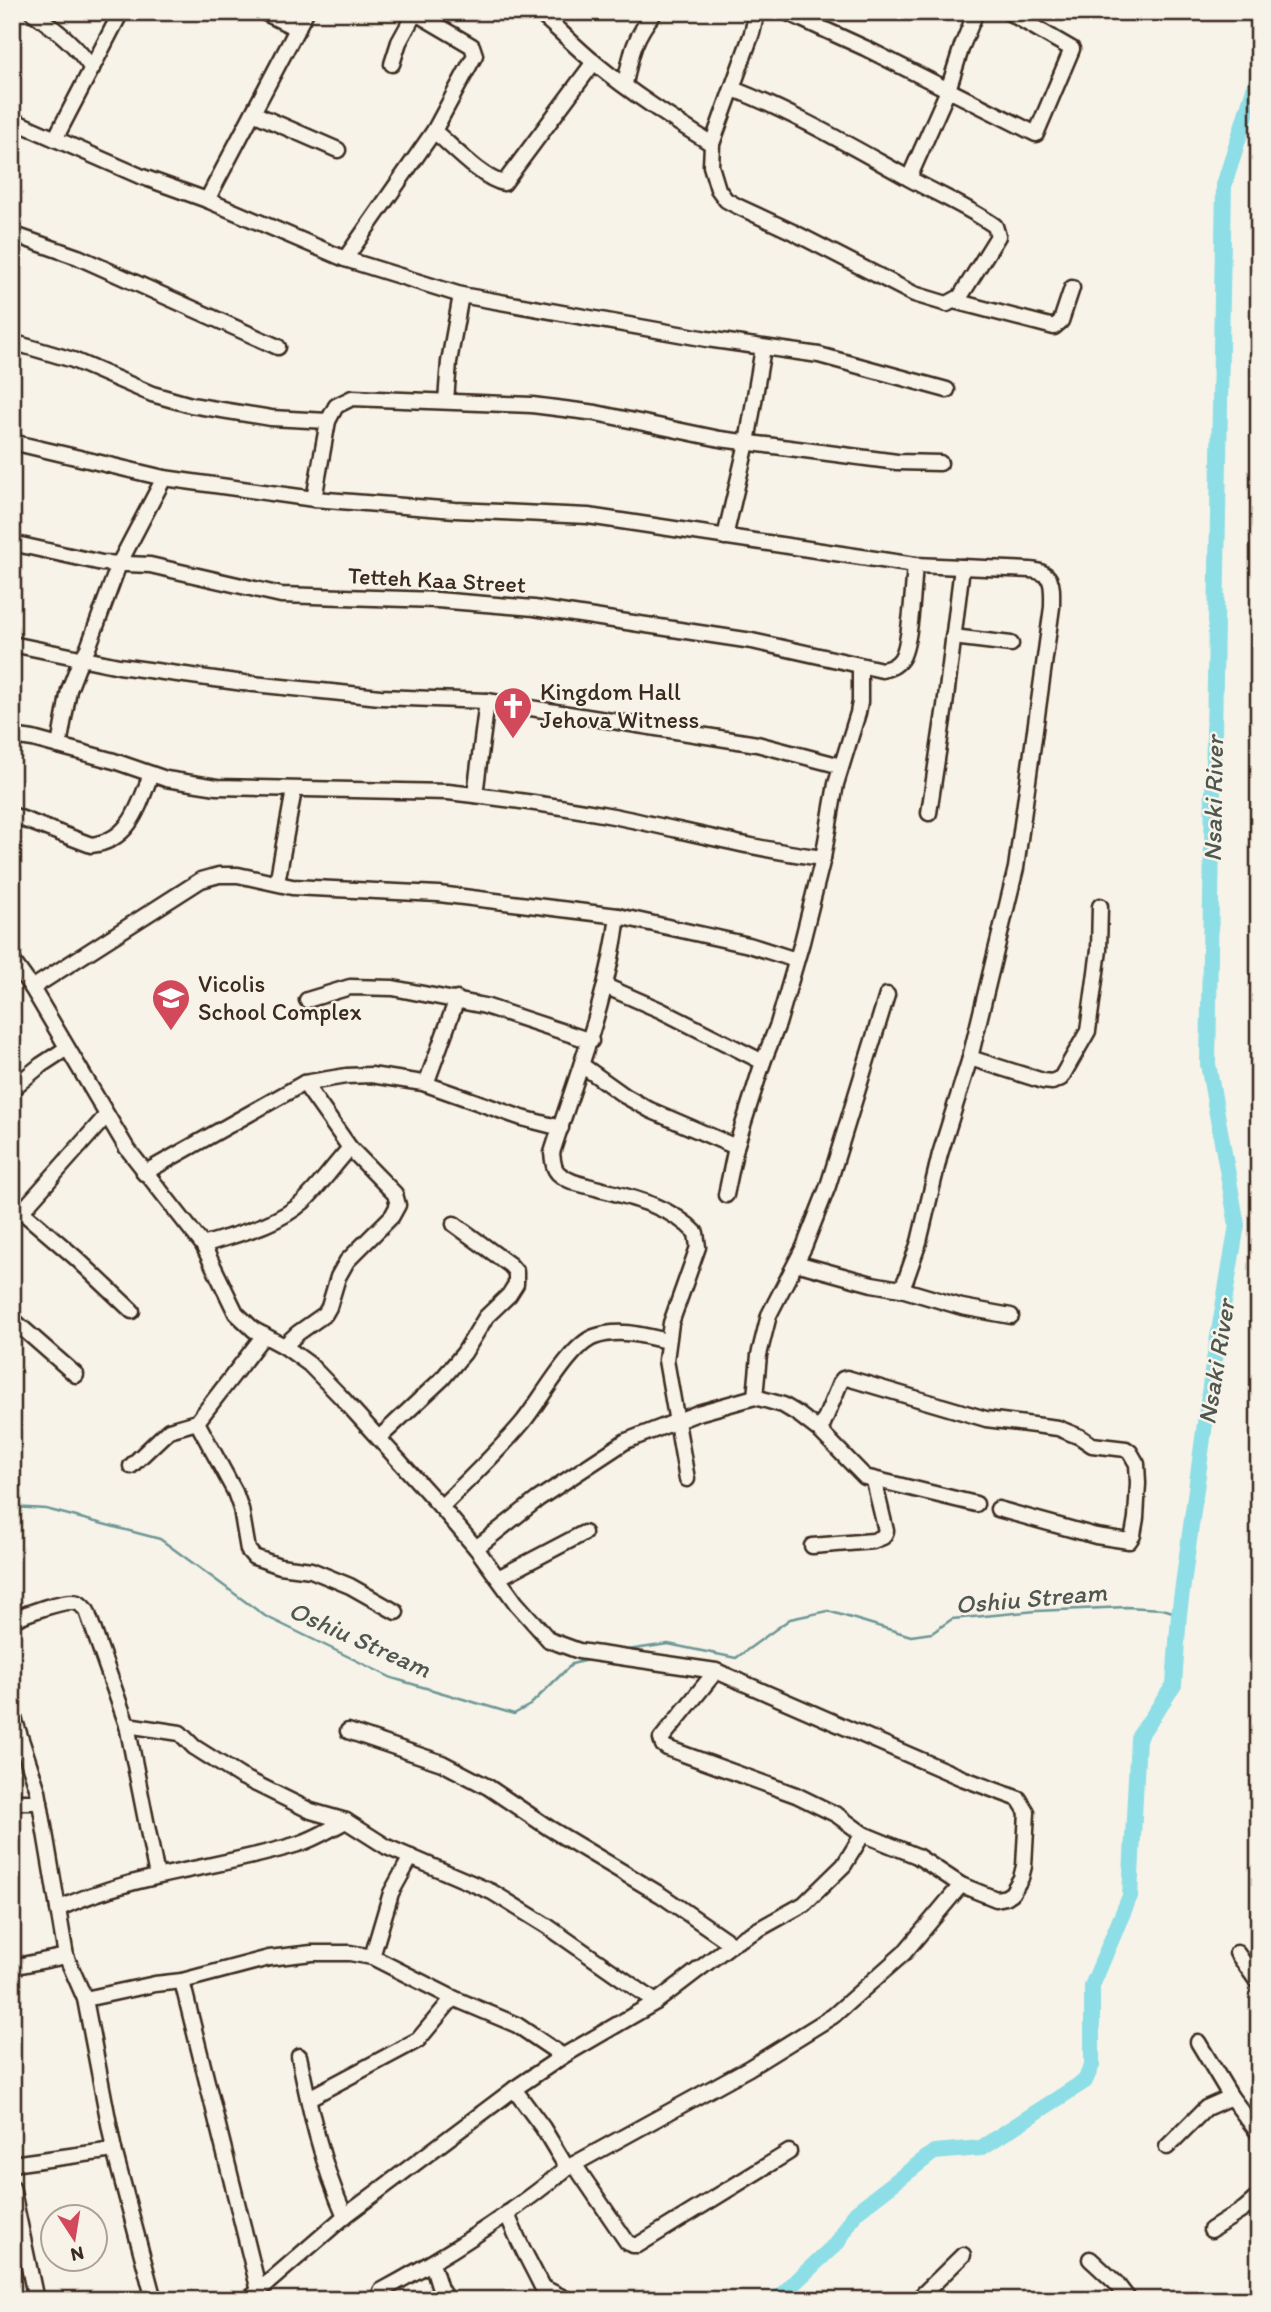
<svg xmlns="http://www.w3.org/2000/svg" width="1271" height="2312" font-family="Itim,sans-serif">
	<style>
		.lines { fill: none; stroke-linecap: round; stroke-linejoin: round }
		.stream { stroke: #6c9696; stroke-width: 2.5 }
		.river { stroke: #8ddee6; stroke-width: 16 }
		.minor-casing { stroke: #3b2a1e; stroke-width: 19 }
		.minor { stroke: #f7f3e8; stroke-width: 14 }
		.labels { text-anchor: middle; stroke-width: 5; stroke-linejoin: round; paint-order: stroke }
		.street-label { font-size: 24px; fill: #3b2a1e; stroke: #f7f3e8 }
		.poi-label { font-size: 24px; fill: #3b2a1e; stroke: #f7f3e8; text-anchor: start }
		.water-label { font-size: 26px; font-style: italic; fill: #505750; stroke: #f7f3e8 }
	</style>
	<rect width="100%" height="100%" fill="#f7f3e8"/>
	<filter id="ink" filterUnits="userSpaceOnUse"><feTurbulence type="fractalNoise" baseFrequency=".0143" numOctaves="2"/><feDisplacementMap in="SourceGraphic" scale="14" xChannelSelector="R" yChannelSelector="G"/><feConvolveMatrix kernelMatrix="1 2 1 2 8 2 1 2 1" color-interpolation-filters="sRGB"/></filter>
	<g filter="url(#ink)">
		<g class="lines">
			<g class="stream">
				<path d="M12,1507L46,1509L160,1539L265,1616L392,1678L514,1714L530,1705L572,1664L591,1659"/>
				<path d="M621,1651L668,1644L736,1658L790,1619L828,1611L911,1636L932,1633L952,1619L1036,1611L1126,1607L1163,1609L1179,1614"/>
			</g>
			<path class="river" d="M776,2300L838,2242L856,2212L934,2152L981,2148L1085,2081L1092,2065V1986L1130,1896L1138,1738L1174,1685L1179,1614L1212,1372L1237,1225L1208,1064L1224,185L1259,73"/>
			<defs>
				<g id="minor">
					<path d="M32,12C55,29 76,44 92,69"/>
					<path d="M263,12L298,29"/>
					<path d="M538,12C558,28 575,47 595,63C631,93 672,119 712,144"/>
					<path d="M786,12L865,48L1036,134L1072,49L1008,12"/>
					<path d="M392,64L399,42L415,13"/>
					<path d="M625,84C631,54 634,37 655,12"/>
					<path d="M733,89C795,113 852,147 910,179C939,195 968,207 995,226L998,236L960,297L947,304L914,294L793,232L737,206L726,200L718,189L711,166L712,144L752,33L757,12"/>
					<path d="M253,113L338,150"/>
					<path d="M12,120L140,176L207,200L345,259L461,295L707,339L819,355L947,390"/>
					<path d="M434,131C451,145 483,180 504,183L594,62"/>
					<path d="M55,139L121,12"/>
					<path d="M909,178L948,90L962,46L976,12"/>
					<path d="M207,200L306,12"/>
					<path d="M12,234L78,257L278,347"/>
					<path d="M345,259L434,131L475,55L472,46L414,12"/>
					<path d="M954,301L1054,327L1061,321L1072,288"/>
					<path d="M12,342L73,360L152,394L191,405L271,418L328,421"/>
					<path d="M446,401L449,362L461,295"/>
					<path d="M12,442L164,478L314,499L455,510L588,516L915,565L1030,570C1055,572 1052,586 1052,607L1016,868L970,1058L940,1154L919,1242L906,1279L901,1289"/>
					<path d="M314,499L328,421L336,406L352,398L532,405L596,413L720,439L897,462L940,463"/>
					<path d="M725,537L747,443L763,348"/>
					<path d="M12,543L102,563L150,565L281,595L437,600L534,608L752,641L882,670C890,668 896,666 901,659C911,645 913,585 915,565"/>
					<path d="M953,637L1011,644"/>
					<path d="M12,644L119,666L244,683L380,697L487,701L757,744L841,766"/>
					<path d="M12,736L33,739L114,761L166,779L217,787L448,792C503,798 559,806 613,816C683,830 752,849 823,858"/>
					<path d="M59,746L69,690L79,664L88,648L119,564L164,478"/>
					<path d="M475,795L487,701"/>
					<path d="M929,813L945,706L962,567"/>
					<path d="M12,815L91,845C130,841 139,806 151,774"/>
					<path d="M277,883L294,790"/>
					<path d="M618,916C608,998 577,1074 552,1153C553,1160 553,1168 558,1173C569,1183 585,1185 599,1189C633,1198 672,1207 696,1233L698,1247L671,1323L666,1360L687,1479"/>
					<path d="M12,960L32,988L126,1147L203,1245L236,1313L254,1330L284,1346L309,1364L342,1398L441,1507L476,1548L516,1603L549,1640L579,1651L716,1671L962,1778L1019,1799L1027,1812L1024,1866L1021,1878L1012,1893L1006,1897L996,1899L961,1885L917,1856L863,1834L837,1815L796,1795L667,1748L663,1745L661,1739L716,1671"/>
					<path d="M605,986L660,1010L763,1062"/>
					<path d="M32,988L201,880L219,875H238L292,887L439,894L618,916L749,945L796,960"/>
					<path d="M307,1000L350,987L393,988L485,1006L591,1041"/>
					<path d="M970,1058L1043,1081L1052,1082L1061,1078L1088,1031L1099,950L1100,906"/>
					<path d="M583,1066L625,1096L650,1110L736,1147"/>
					<path d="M426,1084L457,999"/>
					<path d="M12,1089L41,1065L67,1048"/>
					<path d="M144,1173L304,1083L346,1076L371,1075L423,1083L522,1118L561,1128"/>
					<path d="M726,1195L736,1147L763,1062L778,1024L802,942L823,858L836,784L858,713L860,702V666"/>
					<path d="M12,1203L76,1258L132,1311"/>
					<path d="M22,1211L106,1116"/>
					<path d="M203,1245C236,1234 276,1226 303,1202C320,1186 334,1165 350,1148"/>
					<path d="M796,1263L872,1284L901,1289L962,1307L1011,1316"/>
					<path d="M12,1319L76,1375"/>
					<path d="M284,1346L298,1333L325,1314L329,1307L338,1277L347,1261L392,1216L398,1205L395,1194L350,1148L304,1083"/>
					<path d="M755,1397L759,1355L769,1315L804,1247L828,1186L887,995"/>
					<path d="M197,1422L235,1492L241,1509L248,1550L254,1557L280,1566L311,1570L350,1586L396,1612"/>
					<path d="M820,1431L840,1383L843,1379L847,1378L986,1419L1058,1428L1080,1437L1092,1445L1126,1449L1130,1452L1137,1464L1138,1483L1136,1518L1133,1535L1129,1541L1096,1536L998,1509"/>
					<path d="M379,1438L442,1379L464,1353L486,1317L509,1295L516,1284V1272L510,1265L454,1224"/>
					<path d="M131,1466L169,1430L197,1422L264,1335"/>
					<path d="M441,1507C469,1479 498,1452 523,1422C541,1400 570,1346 594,1337C618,1328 643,1335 667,1341"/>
					<path d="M812,1546L873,1541L883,1537L886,1531L874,1481"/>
					<path d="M476,1548L538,1499L626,1441L698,1413L755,1397L783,1405L798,1414L820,1431L865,1477L976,1504"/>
					<path d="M498,1578L584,1533"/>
					<path d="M12,1620C25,1614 66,1598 78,1603C81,1604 84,1608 87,1611L127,1725L157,1876"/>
					<path d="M12,1712L38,1791L66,1956L85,1999L114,2150L154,2300"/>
					<path d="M127,1725L180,1733L194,1747L240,1776L311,1811L346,1821L387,1847L492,1892L547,1926L656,2002"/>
					<path d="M348,1731L442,1763L488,1787L549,1828L661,1895L732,1944"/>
					<path d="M12,1802H40"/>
					<path d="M58,1909C134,1873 218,1869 298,1844C315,1839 330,1829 346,1821"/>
					<path d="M1237,1953L1259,1984"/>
					<path d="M372,1957L391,1893L411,1857"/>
					<path d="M12,1967L66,1956"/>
					<path d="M182,1981L259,2291"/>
					<path d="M85,1999L155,1984L182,1981L269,1958L312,1953H350L372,1957L453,1998L517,2025L563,2056"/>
					<path d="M1198,2042L1231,2097L1259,2134"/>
					<path d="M299,2056C310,2110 322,2165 345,2216"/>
					<path d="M514,2089L543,2128L567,2168"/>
					<path d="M309,2098L418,2040L453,1998"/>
					<path d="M1167,2147L1206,2108L1231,2097"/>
					<path d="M12,2164L114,2150"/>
					<path d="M574,2164L627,2242L632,2245H638L789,2152"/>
					<path d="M12,2187L36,2300"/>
					<path d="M507,2213C516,2239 530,2262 542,2287L568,2300"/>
					<path d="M1211,2230L1244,2209L1259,2196"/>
					<path d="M1090,2259L1116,2283L1129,2300"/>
					<path d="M432,2263L440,2289L447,2300"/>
					<path d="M381,2291C446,2256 510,2215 567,2168L749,2068L833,2016L904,1953L961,1885"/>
					<path d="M248,2300L345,2216L514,2089L563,2056L656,2002L732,1944L804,1904L844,1865L863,1834"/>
					<path d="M917,2300L963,2255"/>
				</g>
			</defs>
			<use href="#minor" class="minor-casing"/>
			<use href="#minor" class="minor"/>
		</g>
	</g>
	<defs>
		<symbol id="church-pin" viewBox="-11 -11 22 30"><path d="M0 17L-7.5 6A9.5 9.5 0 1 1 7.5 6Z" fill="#d1495b" stroke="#f7f3e8"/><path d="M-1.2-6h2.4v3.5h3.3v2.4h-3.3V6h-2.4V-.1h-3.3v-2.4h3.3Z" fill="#fff"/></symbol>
		<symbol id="school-pin" viewBox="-11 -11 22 30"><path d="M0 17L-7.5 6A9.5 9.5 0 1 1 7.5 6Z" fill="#d1495b" stroke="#f7f3e8"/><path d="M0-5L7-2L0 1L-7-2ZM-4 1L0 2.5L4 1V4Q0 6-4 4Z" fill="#fff"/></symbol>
	</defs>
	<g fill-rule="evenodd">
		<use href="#church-pin" x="491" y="684" width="44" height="60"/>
		<use href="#school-pin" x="149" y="976" width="44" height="60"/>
	</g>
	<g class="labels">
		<g class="street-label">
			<text transform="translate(437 580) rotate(3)" y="8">Tetteh Kaa Street</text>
		</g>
		<g class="poi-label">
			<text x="540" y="700">Kingdom Hall<tspan x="540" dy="28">Jehova Witness</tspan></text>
			<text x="198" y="992">Vicolis<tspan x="198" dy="28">School Complex</tspan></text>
		</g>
		<g class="water-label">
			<text transform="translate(1213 799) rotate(-89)" y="9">Nsaki River</text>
			<text transform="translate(1216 1362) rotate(-81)" y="9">Nsaki River</text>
			<text transform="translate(1031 1598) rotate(-5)" y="9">Oshiu Stream</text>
			<text transform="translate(360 1639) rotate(24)" y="9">Oshiu Stream</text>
		</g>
	</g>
	<rect width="1271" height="2312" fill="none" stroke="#f7f3e8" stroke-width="42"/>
	<rect x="21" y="21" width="1229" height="2270" fill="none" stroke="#3b2a1e" stroke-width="2.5" filter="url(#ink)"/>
	<g transform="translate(74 2238) rotate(168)"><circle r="33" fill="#f7f3e8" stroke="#aca397" stroke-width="2"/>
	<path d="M0-5L12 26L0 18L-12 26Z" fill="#d1495b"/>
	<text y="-10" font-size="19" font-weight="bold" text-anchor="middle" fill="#3b2a1e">N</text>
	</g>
</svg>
